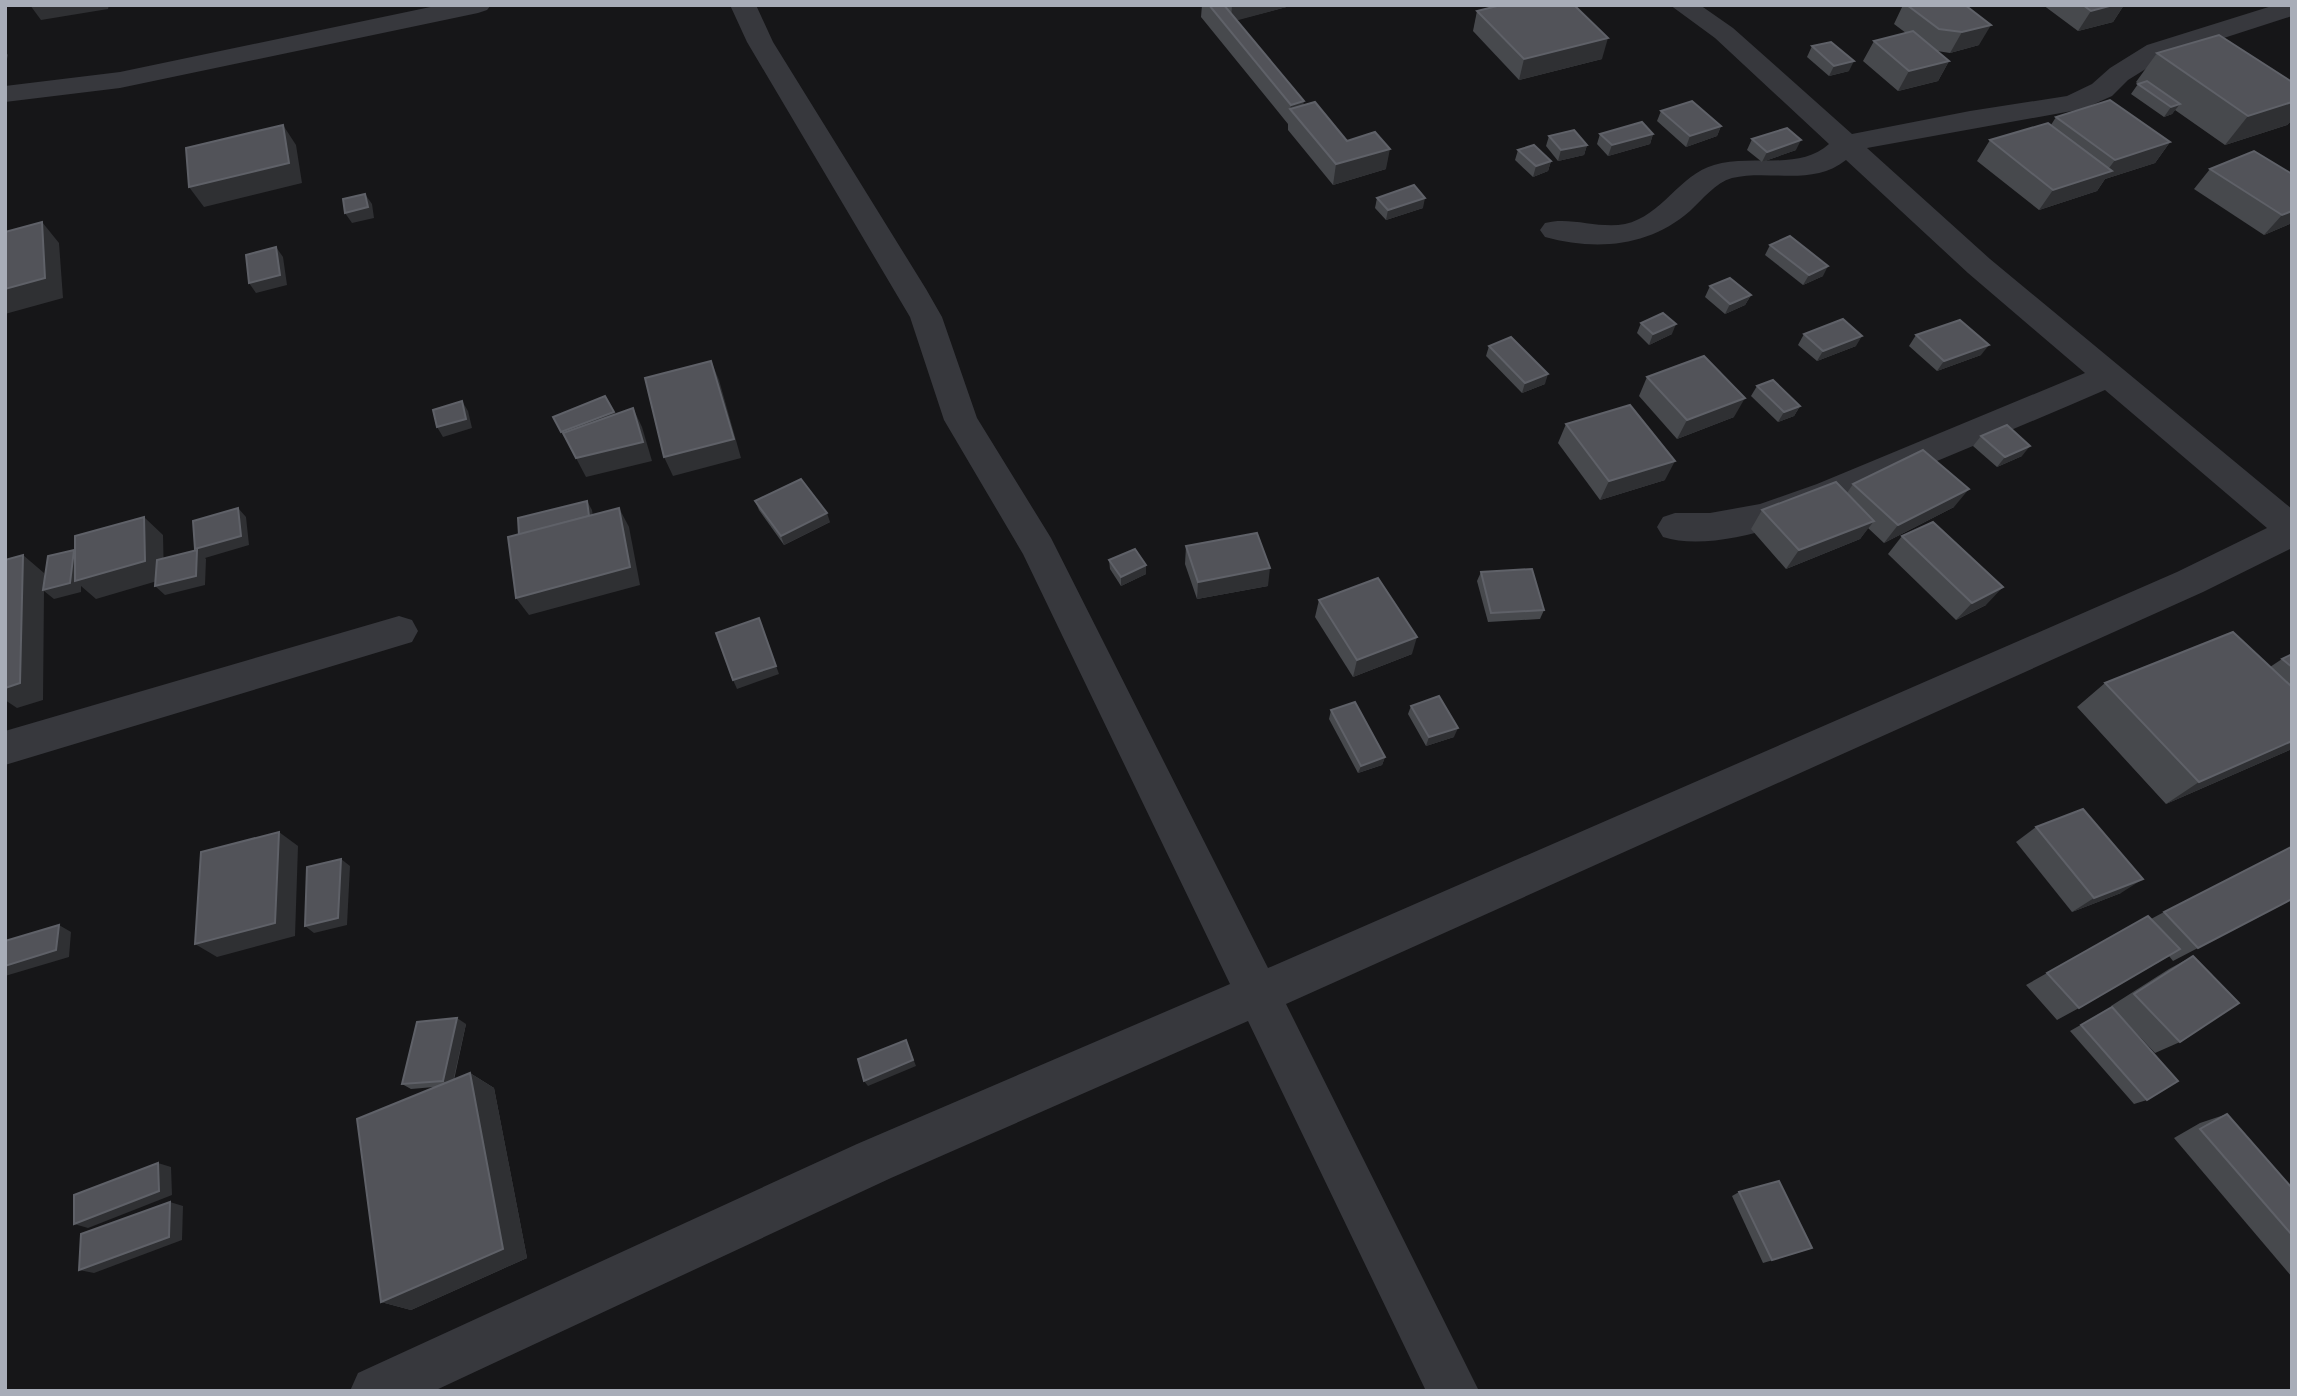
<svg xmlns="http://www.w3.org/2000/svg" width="2297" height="1396" font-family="Manrope,sans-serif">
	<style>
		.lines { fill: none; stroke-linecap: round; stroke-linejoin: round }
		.minor { fill: #37383d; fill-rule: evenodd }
		.wall { fill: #47494d }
		.shaded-wall { fill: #2f3033 }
		.building { fill: #525359; stroke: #5f6168; stroke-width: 2 }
	</style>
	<rect width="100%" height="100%" fill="#161618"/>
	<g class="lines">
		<g class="minor">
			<path d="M440,5H491L487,10L478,13L120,88L5,102V86L120,72Z"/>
			<path d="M730,5H756L773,42L926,289L942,317L977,418L1051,538L1268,968L2177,572L2267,528L2105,390C2049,414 1993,438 1937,461C1870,490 1734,560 1663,537L1657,527L1663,517L1675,513H1710L1760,504L1817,484L2085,373L1968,273L1846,160C1812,187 1770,169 1732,178C1715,183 1703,199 1690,211C1649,247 1596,251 1545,237L1540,230L1545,223C1570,216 1598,229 1625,224C1662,216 1679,175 1714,165C1751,154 1800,171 1829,144L1715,38L1670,5H1700L1733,28L1852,134L1970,111L2067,96L2092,84L2110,68L2147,45L2275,5H2292V16L2165,57L2128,80L2112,96L2083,109L1867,148L1990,259L2292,509V548L2203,592L1286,1004L1479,1391H1426L1248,1021L891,1178L434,1391H350L358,1373L857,1144L1230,984L1023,554L944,420L910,317L747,42Z"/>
			<path d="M399,616L412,620L418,631L412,642L5,765V731Z"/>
		</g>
	</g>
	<g class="wall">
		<path d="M1202,5H1294L1236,20L1303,106L1347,141L1386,169L1333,185L1288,130V124L1201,17Z"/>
		<path d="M1903,5H1965L1979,45L1950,53L1937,51L1949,61L1938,81L1898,91L1863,61L1874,41L1906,33L1894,24Z"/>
		<path d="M2043,5H2124L2113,22L2078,31Z"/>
		<path d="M1477,11L1602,59L1519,80L1473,31Z"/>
		<path d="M1812,46L1849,71L1829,76L1807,57Z"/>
		<path d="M2157,53L2292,82V120L2287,125L2225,145L2175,110L2172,114L2164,117L2131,94L2138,84L2136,82Z"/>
		<path d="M1661,111L1721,126L1717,136L1686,147L1657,121Z"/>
		<path d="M2056,117L2170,142L2155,163L2105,179L2097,191L2039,210L1977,161L1990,140L2051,125Z"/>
		<path d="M1600,134H1653L1650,144L1608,156L1597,144Z"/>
		<path d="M1549,136L1587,145L1584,155L1558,161L1546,146Z"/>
		<path d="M1752,139L1796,150L1762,162L1747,150Z"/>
		<path d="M1518,150L1551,161L1548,171L1533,177L1515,160Z"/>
		<path d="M2254,151L2292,223L2264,235L2194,189L2210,169Z"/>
		<path d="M1377,198L1423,208L1386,220L1375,208Z"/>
		<path d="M1770,245L1823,276L1803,285L1765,255Z"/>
		<path d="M1710,286L1751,295L1745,305L1725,314L1705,297Z"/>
		<path d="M1641,323L1672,334L1649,345L1637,333Z"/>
		<path d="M1804,334L1856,346L1817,361L1798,345Z"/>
		<path d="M1916,335L1981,355L1937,371L1909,346Z"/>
		<path d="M1489,346L1545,384L1522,393L1486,356Z"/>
		<path d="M1647,377L1734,417L1677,439L1639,396Z"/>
		<path d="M1757,386L1800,406L1794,416L1778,422L1751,396Z"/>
		<path d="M1566,424L1665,480L1600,500L1558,443Z"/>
		<path d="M1981,436L2022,456L1997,467L1973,446Z"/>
		<path d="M1853,484L1954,507L1884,543L1868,528L1860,539L1786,569L1751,529L1762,510L1847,493Z"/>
		<path d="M755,501L830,522L784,545L759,510Z"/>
		<path d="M1902,536L1986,605L1956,620L1888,554Z"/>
		<path d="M1186,546L1268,586L1197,599L1185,564Z"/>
		<path d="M1109,560L1146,574L1121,586L1110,569Z"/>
		<path d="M1481,572L1544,610L1540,619L1488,622L1477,581Z"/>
		<path d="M1319,600L1412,654L1353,677L1315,617Z"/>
		<path d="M2292,654V749L2166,804L2077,707L2105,683L2270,667L2282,659Z"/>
		<path d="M1411,706L1454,737L1426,746L1408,714Z"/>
		<path d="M1331,710L1385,757L1382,765L1358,773L1329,719Z"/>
		<path d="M2036,827L2121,893L2072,912L2016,842Z"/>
		<path d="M2292,899L2173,961L2169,956L2079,1008L2057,1020L2026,985L2148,916L2151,919L2164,912Z"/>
		<path d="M2193,956L2180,1042L2155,1053L2111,1006L2169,969Z"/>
		<path d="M2112,1007L2147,1100L2134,1104L2070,1031Z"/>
		<path d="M466,1024L454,1080L470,1073L494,1088L527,1258L411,1310L381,1302L434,1087L411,1089L402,1084Z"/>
		<path d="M2227,1114L2292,1188V1277L2174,1138L2200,1123Z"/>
		<path d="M1739,1192L1803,1251L1763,1263L1732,1196Z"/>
	</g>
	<g class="shaded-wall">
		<path d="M30,5H109L108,9L41,20Z"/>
		<path d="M1232,5H1294L1231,22Z"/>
		<path d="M2113,5H2124L2113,22L2078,31L2091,11Z"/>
		<path d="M1991,25L1979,45L1950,53L1962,32Z"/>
		<path d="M1608,38L1602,59L1519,80L1524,59Z"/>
		<path d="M5,51L8,55L5,67Z"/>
		<path d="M1854,61L1849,71L1829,76L1834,66Z"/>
		<path d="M1949,61L1938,81L1898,91L1909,71Z"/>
		<path d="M1304,101L1301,121L1290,110L1291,105Z"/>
		<path d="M2292,102V120L2287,125L2225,145L2248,116Z"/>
		<path d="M2180,104L2172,114L2164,117L2171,107Z"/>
		<path d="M283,125L296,145L302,183L204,207L189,187Z"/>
		<path d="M1721,126L1717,136L1686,147L1690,136Z"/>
		<path d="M1653,134L1650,144L1608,156L1612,145Z"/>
		<path d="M1801,140L1796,150L1762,162L1767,152Z"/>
		<path d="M2170,142L2155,163L2105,179L2097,191L2039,210L2053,190L2106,172L2115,160Z"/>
		<path d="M1587,145L1584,155L1558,161L1561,150Z"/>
		<path d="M1390,149L1386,169L1333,185L1336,164Z"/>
		<path d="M1551,161L1548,171L1533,177L1536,166Z"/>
		<path d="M365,194L372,204L374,218L352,223L345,213Z"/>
		<path d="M1425,198L1423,208L1386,220L1388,210Z"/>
		<path d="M2292,211V223L2264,235L2282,215Z"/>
		<path d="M42,222L59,243L63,298L5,314V289Z"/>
		<path d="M276,247L283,257L287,285L256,293L249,283Z"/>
		<path d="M1828,266L1823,276L1803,285L1809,275Z"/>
		<path d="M1751,295L1745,305L1725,314L1730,304Z"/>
		<path d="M1676,324L1672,334L1649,345L1653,334Z"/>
		<path d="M1862,336L1856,346L1817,361L1823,351Z"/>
		<path d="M1989,345L1981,355L1937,371L1944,361Z"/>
		<path d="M711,361L719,380L741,458L673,476L664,457Z"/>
		<path d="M1548,374L1545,384L1522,393L1525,383Z"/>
		<path d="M1745,398L1734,417L1677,439L1687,420Z"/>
		<path d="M462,401L468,411L472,428L443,437L437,427Z"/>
		<path d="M1800,406L1794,416L1778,422L1784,412Z"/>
		<path d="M633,408L642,427L652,461L586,477L576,458Z"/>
		<path d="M614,412L619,421L567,442L561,432Z"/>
		<path d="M2030,446L2022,456L1997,467L2005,457Z"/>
		<path d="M1675,461L1665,480L1600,500L1609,481Z"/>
		<path d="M1969,489L1954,507L1884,543L1898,525Z"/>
		<path d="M587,501L592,510L595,529L526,546Z"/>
		<path d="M238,508L246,517L249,545L205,558L206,559L205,585L165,595L155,586L197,550L195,549Z"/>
		<path d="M619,508L629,527L640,585L529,615L516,598Z"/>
		<path d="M827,513L830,522L784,545L781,536Z"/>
		<path d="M144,517L163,535L164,579L96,599L81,586V592L54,599L44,591L43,700L17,708L5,700V688L23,555L44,573V590L74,550L85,559Z"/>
		<path d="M1874,521L1860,539L1786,569L1799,550Z"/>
		<path d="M1146,565V574L1121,586V577Z"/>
		<path d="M1270,568L1268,586L1197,599L1198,582Z"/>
		<path d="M2003,587L1986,605L1956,620L1972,603Z"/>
		<path d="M759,618L779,674L737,689L733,680Z"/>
		<path d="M1417,637L1412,654L1353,677L1357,660Z"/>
		<path d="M1458,728L1454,737L1426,746L1429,737Z"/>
		<path d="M2292,741V749L2166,804L2199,782Z"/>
		<path d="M1385,757L1382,765L1358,773L1361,766Z"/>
		<path d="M279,832L298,846L295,936L217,957L195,944Z"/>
		<path d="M341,859L350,866L347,925L314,933L305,926Z"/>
		<path d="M2143,879L2121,893L2072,912L2094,898Z"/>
		<path d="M59,925L71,932L69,957L5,976V966Z"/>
		<path d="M457,1018L466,1024L452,1086L443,1081Z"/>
		<path d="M906,1040L916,1066L868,1086L864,1081Z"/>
		<path d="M470,1073L494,1088L527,1258L411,1310L381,1302Z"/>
		<path d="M158,1163L171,1167L172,1195L88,1228L74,1224Z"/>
		<path d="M170,1202L183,1206L182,1240L94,1273L79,1270Z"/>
	</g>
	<g class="building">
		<path d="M1209,5H1224L1304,101L1291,105Z"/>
		<path d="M1501,5H1574L1608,38L1524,59L1477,11Z"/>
		<path d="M1907,5H1965L1991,25L1962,32L1939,29Z"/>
		<path d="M2083,5H2113L2091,11Z"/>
		<path d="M1913,31L1949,61L1909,71L1874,41Z"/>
		<path d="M2219,35L2292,82V102L2248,116L2157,53Z"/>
		<path d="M1831,42L1854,61L1834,66L1812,46Z"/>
		<path d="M2147,81L2180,104L2171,107L2138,84Z"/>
		<path d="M2110,100L2170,142L2115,160L2056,117Z"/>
		<path d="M1692,101L1721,126L1690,136L1661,111Z"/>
		<path d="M1315,102L1347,141L1375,132L1390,149L1336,164L1290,109Z"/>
		<path d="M1642,122L1653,134L1612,145L1600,134Z"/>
		<path d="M2048,123L2112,171L2053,190L1990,140Z"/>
		<path d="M283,125L289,163L189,187L186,148Z"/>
		<path d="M1787,128L1801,140L1767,152L1752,139Z"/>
		<path d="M1574,130L1587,145L1561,150L1549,136Z"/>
		<path d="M1534,145L1551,161L1536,166L1518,150Z"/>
		<path d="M2254,151L2292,174V211L2282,215L2210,169Z"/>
		<path d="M1414,185L1425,198L1388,210L1377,198Z"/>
		<path d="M365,194L368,207L345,213L343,199Z"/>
		<path d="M42,222L45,278L5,289V232Z"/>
		<path d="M1790,236L1828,266L1809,275L1770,245Z"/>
		<path d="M276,247L280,275L249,283L246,255Z"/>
		<path d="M1730,278L1751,295L1730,304L1710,286Z"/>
		<path d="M1663,313L1676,324L1653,334L1641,323Z"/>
		<path d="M1843,319L1862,336L1823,351L1804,334Z"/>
		<path d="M1960,320L1989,345L1944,361L1916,335Z"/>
		<path d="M1511,337L1548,374L1525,383L1489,346Z"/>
		<path d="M1704,356L1745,398L1687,420L1647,377Z"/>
		<path d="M711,361L734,439L664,457L645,378Z"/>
		<path d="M1773,380L1800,406L1784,412L1757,386Z"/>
		<path d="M605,396L614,412L561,432L553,417Z"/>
		<path d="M462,401L466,419L437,427L433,410Z"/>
		<path d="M1630,405L1675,461L1609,481L1566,424Z"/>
		<path d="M633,408L643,442L576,458L563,433Z"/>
		<path d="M2007,425L2030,446L2005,457L1981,436Z"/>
		<path d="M1923,450L1969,489L1898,525L1853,484Z"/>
		<path d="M801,479L827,513L781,536L755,501Z"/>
		<path d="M1836,482L1874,521L1799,550L1762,510Z"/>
		<path d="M587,501L589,516L519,535L518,518Z"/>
		<path d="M238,508L241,536L195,549L193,521Z"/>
		<path d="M619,508L630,567L516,598L508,537Z"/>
		<path d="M144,517L145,561L75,581V536Z"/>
		<path d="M1933,522L2003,587L1972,603L1902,536Z"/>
		<path d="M1257,533L1270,568L1198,582L1186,546Z"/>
		<path d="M1135,549L1146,565L1121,577L1109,560Z"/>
		<path d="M74,550L70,583L43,590L48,556Z"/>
		<path d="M197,550L196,576L155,586L157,560Z"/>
		<path d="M23,555L20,683L5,688V560Z"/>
		<path d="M1532,569L1544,610L1491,613L1481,572Z"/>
		<path d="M1378,578L1417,637L1357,660L1319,600Z"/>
		<path d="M759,618L776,666L733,680L716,633Z"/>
		<path d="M2233,632L2292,687V741L2199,782L2105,683Z"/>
		<path d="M2292,654V667L2282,659Z"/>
		<path d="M1439,696L1458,728L1429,737L1411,706Z"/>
		<path d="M1355,702L1385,757L1361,766L1331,710Z"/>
		<path d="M2083,809L2143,879L2094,898L2036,827Z"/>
		<path d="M279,832L275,923L195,944L201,852Z"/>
		<path d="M2291,847L2292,899L2198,948L2164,912Z"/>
		<path d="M341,859L338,918L305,926L307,867Z"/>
		<path d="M2148,916L2180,949L2079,1008L2047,973Z"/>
		<path d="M59,925L56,950L5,966V941Z"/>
		<path d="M2193,956L2239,1003L2180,1042L2134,994Z"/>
		<path d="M2112,1007L2178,1081L2147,1100L2081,1025Z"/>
		<path d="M457,1018L443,1081L402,1084L417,1022Z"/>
		<path d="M906,1040L913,1060L864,1081L858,1059Z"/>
		<path d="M470,1073L503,1249L381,1302L357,1119Z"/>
		<path d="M2227,1114L2292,1188V1235L2200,1129Z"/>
		<path d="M158,1163L159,1191L74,1224V1195Z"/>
		<path d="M1779,1181L1812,1248L1772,1260L1739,1192Z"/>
		<path d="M170,1202L169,1237L79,1270L81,1234Z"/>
	</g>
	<rect width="2297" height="1396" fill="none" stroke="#a8adb8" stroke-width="14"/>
</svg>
